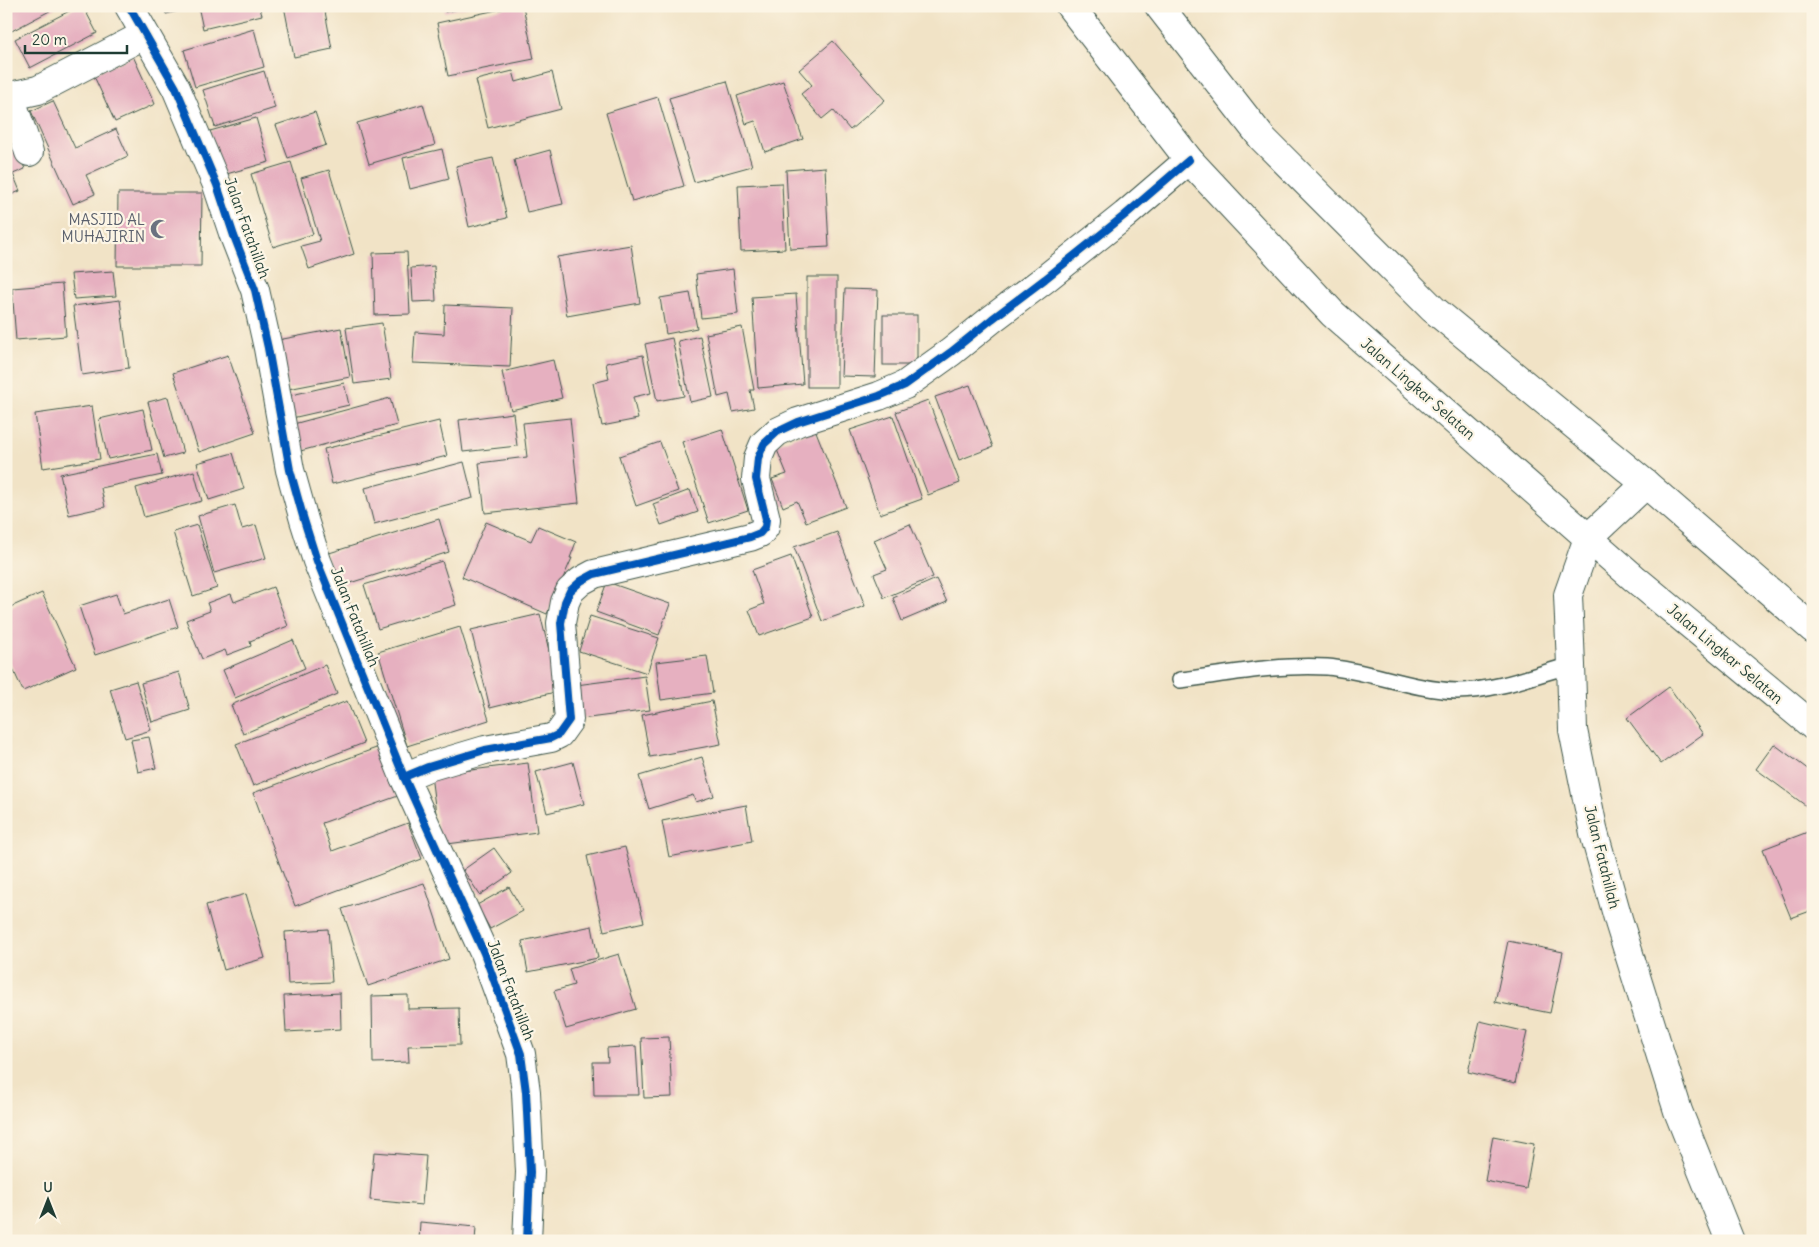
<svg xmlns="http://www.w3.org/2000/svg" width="1819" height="1247" font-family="Delius,sans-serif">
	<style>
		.building { fill: #e6b0c0 }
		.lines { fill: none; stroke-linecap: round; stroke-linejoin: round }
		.lane-casing { stroke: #3e564a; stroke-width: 18 }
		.street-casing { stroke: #3e564a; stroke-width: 30 }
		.highway-casing { stroke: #3e564a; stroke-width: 30 }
		.lane { stroke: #fff; stroke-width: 15 }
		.street { stroke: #fff; stroke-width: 28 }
		.highway { stroke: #fff; stroke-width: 28 }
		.cycleway-casing { stroke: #fcf5e5; stroke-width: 11 }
		.cycleway { stroke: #0057b8; stroke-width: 8 }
		.labels { text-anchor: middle; stroke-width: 4.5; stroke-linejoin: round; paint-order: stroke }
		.worship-label { font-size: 15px; fill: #5b616d; stroke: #fcf5e5; text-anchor: end }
		.street-label { font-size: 15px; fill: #1f3d34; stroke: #fcf5e5 }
	</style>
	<rect width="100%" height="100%" fill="#fcf5e5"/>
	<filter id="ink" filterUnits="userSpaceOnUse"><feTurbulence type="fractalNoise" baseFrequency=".02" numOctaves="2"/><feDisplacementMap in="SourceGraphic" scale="10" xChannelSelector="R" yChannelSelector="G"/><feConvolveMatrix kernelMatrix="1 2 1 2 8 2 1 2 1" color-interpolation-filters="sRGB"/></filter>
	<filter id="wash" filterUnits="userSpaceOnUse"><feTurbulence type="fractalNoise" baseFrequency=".0096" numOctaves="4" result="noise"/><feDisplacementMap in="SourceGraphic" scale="20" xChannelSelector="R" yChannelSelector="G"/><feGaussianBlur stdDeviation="1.12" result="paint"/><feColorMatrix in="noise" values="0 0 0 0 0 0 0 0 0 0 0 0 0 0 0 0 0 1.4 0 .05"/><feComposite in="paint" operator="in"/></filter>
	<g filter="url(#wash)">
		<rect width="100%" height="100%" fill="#f1e3c6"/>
		<g id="blocks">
			<g class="building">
				<path d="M6,6H59L6,34Z"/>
				<path d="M79,6H83L97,33L30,68L15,39Z"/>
				<path d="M164,6H196V7L166,14Z"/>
				<path d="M198,6H259L262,15L203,29Z"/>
				<path d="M284,6H324L332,49L294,57Z"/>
				<path d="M444,6H467L468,7L445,12Z"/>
				<path d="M515,6H523L534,59L448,76L437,23Z"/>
				<path d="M254,29L264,67L195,87L184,50Z"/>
				<path d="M833,41L885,100L850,130L833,110L822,119L801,94L812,85L799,70Z"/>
				<path d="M133,56L155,104L115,122L93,74Z"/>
				<path d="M264,71L275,108L215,127L203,90Z"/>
				<path d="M513,71L516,82L552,72L561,109L488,128L476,80Z"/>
				<path d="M727,81L752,166L694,182L669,98Z"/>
				<path d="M783,81L803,139L765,152L755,121L746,124L737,96Z"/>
				<path d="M658,97L684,186L632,201L606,113Z"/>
				<path d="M53,101L75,148L116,129L128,156L86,175L95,194L73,204L31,111Z"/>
				<path d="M423,104L435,145L369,164L357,123Z"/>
				<path d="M315,112L326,145L288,158L276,125Z"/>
				<path d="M256,118L269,162L223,175L210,131Z"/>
				<path d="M8,128L25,169L13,174L20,191L6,197V129Z"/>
				<path d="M442,149L449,179L410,189L403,158Z"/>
				<path d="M550,150L563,204L527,212L514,160Z"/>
				<path d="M493,158L507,218L469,227L456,166Z"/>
				<path d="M291,162L313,234L273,247L251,174Z"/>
				<path d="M825,167L829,247L790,249L786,170Z"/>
				<path d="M329,170L354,254L309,269L301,246L320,241L301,178Z"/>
				<path d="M782,183L785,249L741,251L738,185Z"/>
				<path d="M118,193H202L201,266H117Z"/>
				<path d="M631,245L640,303L567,316L557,257Z"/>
				<path d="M407,252L410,314L375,315L373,253Z"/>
				<path d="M434,266L436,301L413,302L411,268Z"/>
				<path d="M733,269L738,314L701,318L696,274Z"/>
				<path d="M113,271L116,296L74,299L71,274Z"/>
				<rect x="807" y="277" width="30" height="110"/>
				<path d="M62,284L66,336L16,340L12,288Z"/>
				<path d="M845,289L878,290L875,377L841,376Z"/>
				<path d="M690,293L697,328L666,334L660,298Z"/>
				<path d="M796,294L803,384L758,388L752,297Z"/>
				<path d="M120,300L129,368L82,375L73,306Z"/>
				<path d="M445,305L513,308L510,367L413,363L415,332L444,334Z"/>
				<rect x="883" y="315" width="34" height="50"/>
				<path d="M382,323L391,379L354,384L346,328Z"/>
				<path d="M742,327L754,390H750L754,408L733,412L729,394L718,397L706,334Z"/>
				<path d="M341,328L350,377L288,389L278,340Z"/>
				<path d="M700,336L713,397L690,402L678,341Z"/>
				<path d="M672,338L684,396L657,401L645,344Z"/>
				<path d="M228,355L255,433L199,452L173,373Z"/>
				<path d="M643,355L651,393L633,397L638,419L602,426L593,383L609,379L606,363Z"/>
				<path d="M553,360L562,398L511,410L502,372Z"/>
				<path d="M344,383L349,405L292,418L287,396Z"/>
				<path d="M970,385L993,447L959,460L935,397Z"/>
				<path d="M168,397L183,453L164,458L148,402Z"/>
				<path d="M390,398L397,425L293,453L286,426Z"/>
				<path d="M928,400L960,483L928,495L896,412Z"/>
				<path d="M92,406L100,459L43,468L35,414Z"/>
				<path d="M143,409L152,450L108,459L99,419Z"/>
				<path d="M513,413L517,446L463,452L459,420Z"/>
				<path d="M893,416L922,499L880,514L850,430Z"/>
				<path d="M570,418L579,503L485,513L479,463L527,457L523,423Z"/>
				<path d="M439,421L447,456L332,484L324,449Z"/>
				<path d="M722,429L748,510L709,523L682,442Z"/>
				<path d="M815,429L846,507L806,522L797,501L783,507L772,479L787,474L775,445Z"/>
				<path d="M660,442L678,491L636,506L619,456Z"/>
				<path d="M233,453L244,489L209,500L197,463Z"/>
				<path d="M157,454L162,475L101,488L105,507L69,515L60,474Z"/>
				<path d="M464,462L473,498L374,524L365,488Z"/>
				<path d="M194,471L202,501L144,517L136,488Z"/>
				<path d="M690,490L698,512L661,525L653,504Z"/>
				<path d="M235,505L242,529L256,525L266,558L214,573L198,516Z"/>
				<path d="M439,519L449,552L337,587L326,554Z"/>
				<path d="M486,522L531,541L538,526L576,542L570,558H572L547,614L462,577Z"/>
				<path d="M910,524L933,577L884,598L874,574L887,569L874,540Z"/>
				<path d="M197,525L217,588L193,596L173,532Z"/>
				<path d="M837,532L865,606L822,621L794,547Z"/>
				<path d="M791,556L813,617L759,636L749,610L764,604L752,570Z"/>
				<path d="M442,561L456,605L378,629L364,585Z"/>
				<path d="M936,579L947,602L902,621L893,598Z"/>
				<path d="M607,582L670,604L659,635L596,612Z"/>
				<path d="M273,587L288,626L250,641L251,646L227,655L225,650L202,659L186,620L210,611L207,603L231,594L234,602Z"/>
				<path d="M42,593L76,667L23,691L6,654V609Z"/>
				<path d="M116,594L123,614L169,599L178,627L95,655L79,606Z"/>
				<path d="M540,614L559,691L490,708L471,630Z"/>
				<path d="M590,616L659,638L647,673L579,651Z"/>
				<path d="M460,627L489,720L407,746L378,652Z"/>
				<path d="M293,640L305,668L235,698L223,670Z"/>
				<path d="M707,656L713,693L661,700L656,662Z"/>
				<path d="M325,665L337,694L243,734L231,705Z"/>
				<path d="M179,672L190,710L152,722L141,683Z"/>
				<path d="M645,676L650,710L581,719L576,685Z"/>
				<path d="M136,681L151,730L125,738L110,689Z"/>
				<path d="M1669,687L1703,734L1661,764L1627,718Z"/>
				<path d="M347,701L364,743L253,786L236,744Z"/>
				<path d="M712,701L721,744L650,757L642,715Z"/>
				<path d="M149,737L156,768L138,772L131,740Z"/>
				<path d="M1774,744L1813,773V811L1756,769Z"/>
				<path d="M379,747L398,796L322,823L332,851L408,823L422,859L295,906L253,793Z"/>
				<path d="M702,757L714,796L696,802L693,795L649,809L639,776Z"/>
				<path d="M573,762L584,804L547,813L536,772Z"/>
				<path d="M528,763L537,832L440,845L431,775Z"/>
				<path d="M746,805L752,841L669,857L662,821Z"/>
				<path d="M1813,830V910L1791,918L1763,849Z"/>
				<path d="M625,847L644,922L604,931L587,856Z"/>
				<path d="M494,848L512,873L480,895L463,870Z"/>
				<path d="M424,883L449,959L368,986L342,909Z"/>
				<path d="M509,887L523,911L490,929L477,905Z"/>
				<path d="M246,894L265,958L224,970L206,905Z"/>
				<path d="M592,926L598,958L528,972L522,941Z"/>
				<path d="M328,929L332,982L288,984L285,932Z"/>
				<path d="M1508,941L1563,952L1550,1013L1495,1002Z"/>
				<path d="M619,954L636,1009L566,1029L554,991L574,985L569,969Z"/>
				<path d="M340,993L341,1029L286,1032L284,996Z"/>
				<path d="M408,995V1009L459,1008L460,1045L408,1046L409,1062L373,1063L372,996Z"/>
				<path d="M1480,1021L1527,1032L1515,1083L1468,1072Z"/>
				<path d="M669,1037L672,1097L644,1098L641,1038Z"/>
				<path d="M636,1046L639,1095H594L593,1062H608L607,1048Z"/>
				<path d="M1493,1136L1534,1144L1526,1189L1485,1181Z"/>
				<path d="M374,1152L426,1156L422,1205L370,1200Z"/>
				<path d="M420,1222L476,1227L475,1241H419Z"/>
			</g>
		</g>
	</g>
	<g filter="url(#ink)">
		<use href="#blocks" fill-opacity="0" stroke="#3e564a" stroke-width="1"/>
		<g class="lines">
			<defs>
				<path id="lane" d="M1180,680C1228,674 1278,664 1327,667C1371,671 1413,690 1457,691C1496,691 1535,675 1571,665"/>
				<g id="street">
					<path d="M129,6L176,88L217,185L234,236L255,290L268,348L290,470L304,520L317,561L404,777L484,953L521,1054L526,1092L530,1172L527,1241"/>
					<path d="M10,96L29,152"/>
					<path d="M6,97L38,90L144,35"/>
					<path d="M1646,484L1588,538L1568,595L1571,665L1573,730L1594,833L1619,922L1678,1111L1730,1241"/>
					<path d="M404,777L428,767L485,750L551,738L559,734L569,720L561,623L565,602L570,591L581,581L594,574L750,537L760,533L765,527L766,519L756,479L758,458L764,444L777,432L798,422L879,396L905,385L951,352L992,319L1045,279L1125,215L1189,160"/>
				</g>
				<g id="highway">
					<path d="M1070,6L1189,160L1333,314L1634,578L1813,726"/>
					<path d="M1159,6L1262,138L1433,309L1646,484L1813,629"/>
				</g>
			</defs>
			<use href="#lane" class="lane-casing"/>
			<use href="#street" class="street-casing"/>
			<use href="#highway" class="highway-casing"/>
			<use href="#lane" class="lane"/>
			<use href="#street" class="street"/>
			<use href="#highway" class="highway"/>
			<defs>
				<g id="cycleway">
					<path d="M129,6L176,88L217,185L234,236L255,290L268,348L290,470L304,520L317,561L404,777L484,953L521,1054L526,1092L530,1172L527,1241"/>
					<path d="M404,777L428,767L485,750L551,738L559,734L569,720L561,623L565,602L570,591L581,581L594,574L750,537L760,533L765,527L766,519L756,479L758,458L764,444L777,432L798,422L879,396L905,385L951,352L992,319L1045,279L1125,215L1189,160"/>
				</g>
			</defs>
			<use href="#cycleway" class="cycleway-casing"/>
			<use href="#cycleway" class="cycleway"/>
		</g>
	</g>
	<defs>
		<symbol id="mosque-bare" viewBox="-9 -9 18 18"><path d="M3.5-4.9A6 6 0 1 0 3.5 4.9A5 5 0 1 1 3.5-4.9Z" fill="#6b7280" stroke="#fcf5e5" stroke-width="2.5" paint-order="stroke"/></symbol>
	</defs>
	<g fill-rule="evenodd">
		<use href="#mosque-bare" x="146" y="215" width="28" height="28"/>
	</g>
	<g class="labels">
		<g class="worship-label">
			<text x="145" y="225">MASJID AL<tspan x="145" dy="17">MUHAJIRIN</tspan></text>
		</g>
		<g class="street-label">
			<text transform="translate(247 228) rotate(70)" y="5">Jalan Fatahillah</text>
			<text transform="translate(1418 389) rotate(41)" y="5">Jalan Lingkar Selatan</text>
			<text transform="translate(355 617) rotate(68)" y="5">Jalan Fatahillah</text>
			<text transform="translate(1725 654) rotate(40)" y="5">Jalan Lingkar Selatan</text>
			<text transform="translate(1602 857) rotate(76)" y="5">Jalan Fatahillah</text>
			<text transform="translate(511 990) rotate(69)" y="5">Jalan Fatahillah</text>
		</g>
	</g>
	<rect width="1819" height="1247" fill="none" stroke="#fcf5e5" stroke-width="25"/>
	<g transform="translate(48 1200)" stroke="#fcf5e5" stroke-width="4" paint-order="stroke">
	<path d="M0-4L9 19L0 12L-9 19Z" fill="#1f3d34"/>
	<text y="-8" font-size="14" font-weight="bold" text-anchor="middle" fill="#1f3d34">U</text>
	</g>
	<path d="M25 45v8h102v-8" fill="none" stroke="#1f3d34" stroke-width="2.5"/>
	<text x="32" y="45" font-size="15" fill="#1f3d34" stroke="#fcf5e5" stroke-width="4" paint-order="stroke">20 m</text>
</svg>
